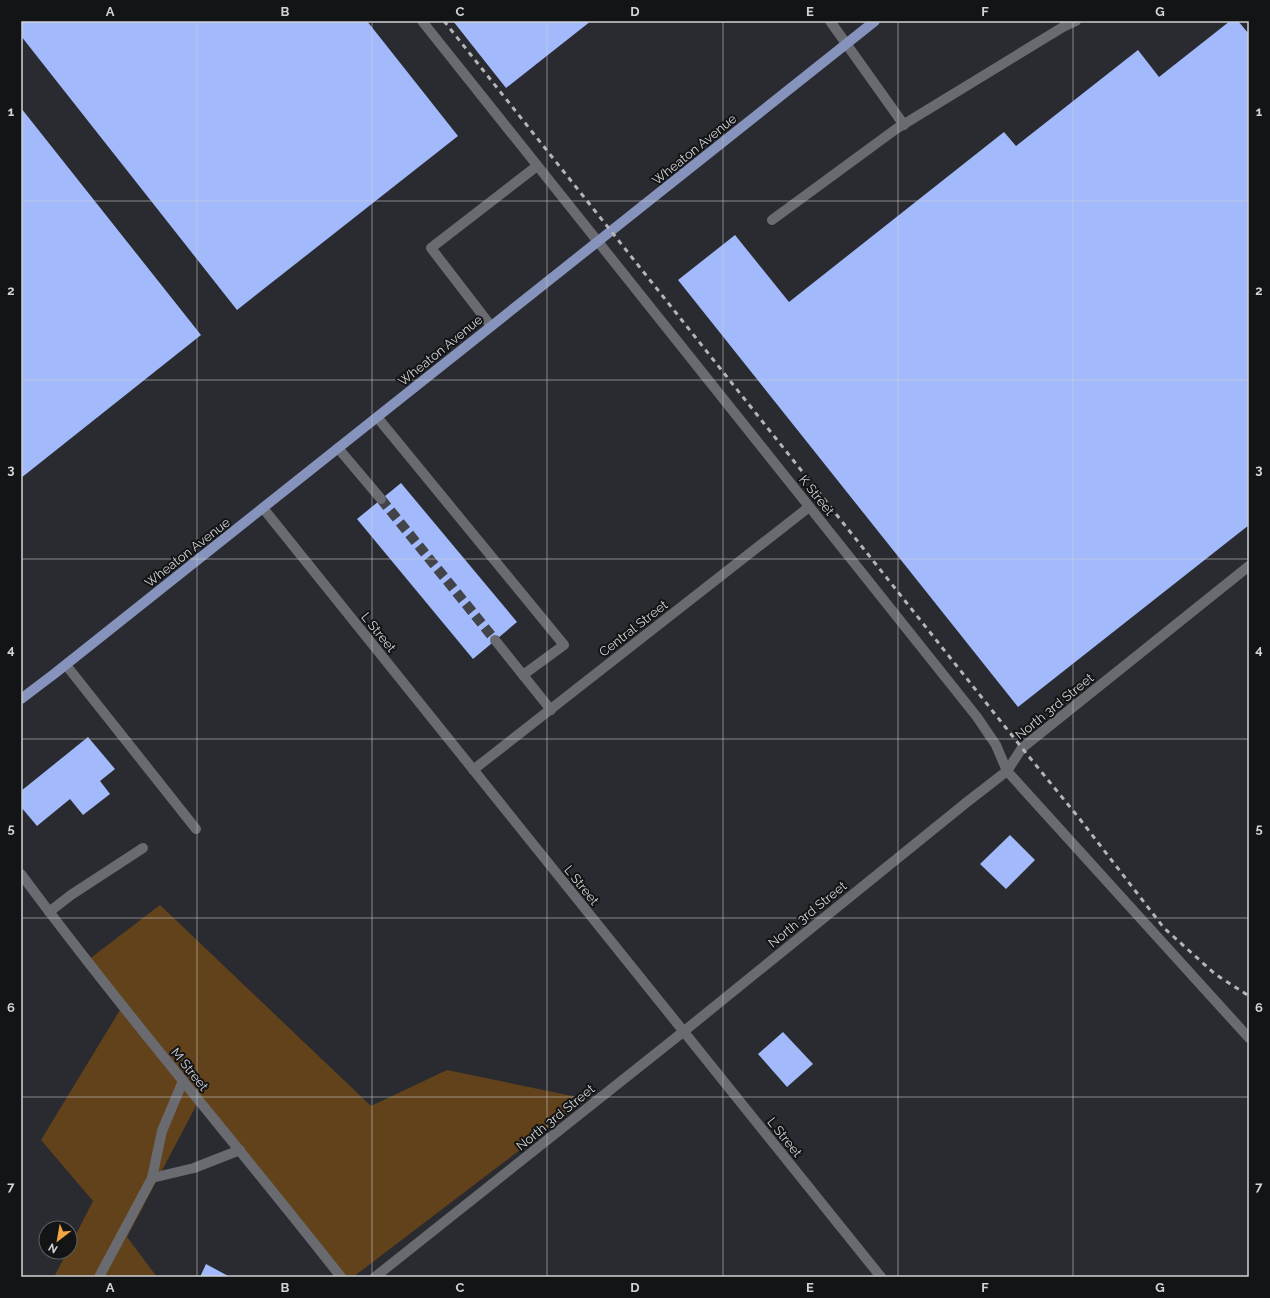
<svg xmlns="http://www.w3.org/2000/svg" width="1270" height="1298" font-family="Raleway,sans-serif">
	<style>
		.green { fill: #62421b }
		.building { fill: #a2b9fc }
		.lines { fill: none; stroke-linecap: round; stroke-linejoin: round }
		.minor-tunnel { stroke: #434449; stroke-width: 10; stroke-dasharray: 10 5; stroke-linecap: butt }
		.minor { stroke: #696b70; stroke-width: 10 }
		.major { stroke: #8593bd; stroke-width: 10 }
		.rail { stroke: #b3b5b7; stroke-width: 3; stroke-dasharray: 5 5; stroke-linecap: butt }
		.grid { fill: none; stroke: #d1d3d5; stroke-width: 1; stroke-opacity: 0.55 }
		.labels { text-anchor: middle; stroke-width: 4; stroke-linejoin: round; paint-order: stroke }
		.street-label { font-size: 13px; fill: #d1d3d5; stroke: #131416 }
		.neatline { fill: none; stroke: #d1d3d5; stroke-width: 1.5 }
		.grid-label { font-size: 13px; text-anchor: middle; font-weight: bold; fill: #d1d3d5 }
	</style>
	<rect width="100%" height="100%" fill="#2a2b30"/>
	<path class="green" d="M160,905L371,1106L447,1070L587,1099L353,1277H339L198,1102L127,1237L157,1277H54L67,1252H70V1246L93,1201L41,1140L123,1005L88,960Z"/>
	<g class="building">
		<path d="M21,21H367L458,136L237,310L21,36Z"/>
		<path d="M453,21H591L506,88Z"/>
		<path d="M1230,21H1238L1249,34V525L1018,707L678,280L735,235L789,302L1004,132L1016,146L1138,50L1159,77Z"/>
		<path d="M21,108L201,335L21,478Z"/>
		<path d="M401,483L517,622L473,659L357,519Z"/>
		<path d="M88,737L115,769L100,781L110,794L83,815L70,799L37,826L21,807V791Z"/>
		<path d="M1010,835L1035,860L1006,889L980,864Z"/>
		<path d="M783,1032L813,1064L787,1087L758,1054Z"/>
		<path d="M206,1264L230,1277H200Z"/>
	</g>
	<g class="lines">
		<path class="minor-tunnel" d="M381,499L495,640"/>
		<g class="minor">
			<path d="M422,21L977,717L996,745L1007,771L1249,1038"/>
			<path d="M830,21L904,125"/>
			<path d="M772,220L896,129L1063,27L1076,21"/>
			<path d="M491,326L431,248L537,166"/>
			<path d="M377,417L564,645L523,675"/>
			<path d="M338,448L381,499"/>
			<path d="M263,508L881,1277"/>
			<path d="M495,640L551,710"/>
			<path d="M66,665L196,829"/>
			<path d="M473,770L809,507"/>
			<path d="M21,874C123,1012 235,1142 341,1277"/>
			<path d="M49,912L71,895L143,848"/>
			<path d="M183,1081L162,1131L152,1178L194,1168L240,1150"/>
			<path d="M99,1277L152,1178"/>
			<path d="M375,1277L683,1032L967,802L1007,771L1022,748L1249,566"/>
		</g>
		<path class="major" d="M21,699L54,674L875,21"/>
		<path class="rail" d="M444,21L1022,748L1079,818L1164,928L1215,974L1249,996"/>
	</g>
	<path class="grid" d="M197,21V1277M372,21V1277M547,21V1277M723,21V1277M898,21V1277M1073,21V1277M21,201H1249M21,380H1249M21,559H1249M21,739H1249M21,918H1249M21,1097H1249"/>
	<g class="labels">
		<g class="street-label">
			<text transform="translate(694 149) rotate(-39)" y="5">Wheaton Avenue</text>
			<text transform="translate(440 350) rotate(-39)" y="5">Wheaton Avenue</text>
			<text transform="translate(817 495) rotate(51)" y="5">K Street</text>
			<text transform="translate(187 552) rotate(-38)" y="5">Wheaton Avenue</text>
			<text transform="translate(633 628) rotate(-38)" y="5">Central Street</text>
			<text transform="translate(379 632) rotate(51)" y="5">L Street</text>
			<text transform="translate(1054 706) rotate(-39)" y="5">North 3rd Street</text>
			<text transform="translate(582 885) rotate(51)" y="5">L Street</text>
			<text transform="translate(807 914) rotate(-39)" y="5">North 3rd Street</text>
			<text transform="translate(190 1069) rotate(51)" y="5">M Street</text>
			<text transform="translate(555 1117) rotate(-39)" y="5">North 3rd Street</text>
			<text transform="translate(785 1137) rotate(51)" y="5">L Street</text>
		</g>
	</g>
	<rect width="1270" height="1298" fill="none" stroke="#131416" stroke-width="44"/>
	<g transform="translate(58 1240) rotate(211)"><circle r="19" fill="#131416" stroke="#5f6062"/>
	<path d="M0-3L7 15L0 10L-7 15Z" fill="#f3a442"/>
	<text y="-6" font-size="11" font-weight="bold" text-anchor="middle" fill="#d1d3d5">N</text>
	</g>
	<rect x="22" y="22" width="1226" height="1254" class="neatline"/>
	<g class="grid-label">
		<text x="110" y="16">A</text>
		<text x="285" y="16">B</text>
		<text x="460" y="16">C</text>
		<text x="635" y="16">D</text>
		<text x="810" y="16">E</text>
		<text x="985" y="16">F</text>
		<text x="1160" y="16">G</text>
		<text x="11" y="116">1</text>
		<text x="1259" y="116">1</text>
		<text x="11" y="295">2</text>
		<text x="1259" y="295">2</text>
		<text x="11" y="474">3</text>
		<text x="1259" y="474">3</text>
		<text x="11" y="654">4</text>
		<text x="1259" y="654">4</text>
		<text x="11" y="833">5</text>
		<text x="1259" y="833">5</text>
		<text x="11" y="1012">6</text>
		<text x="1259" y="1012">6</text>
		<text x="11" y="1191">7</text>
		<text x="1259" y="1191">7</text>
		<text x="110" y="1292">A</text>
		<text x="285" y="1292">B</text>
		<text x="460" y="1292">C</text>
		<text x="635" y="1292">D</text>
		<text x="810" y="1292">E</text>
		<text x="985" y="1292">F</text>
		<text x="1160" y="1292">G</text>
	</g>
</svg>
